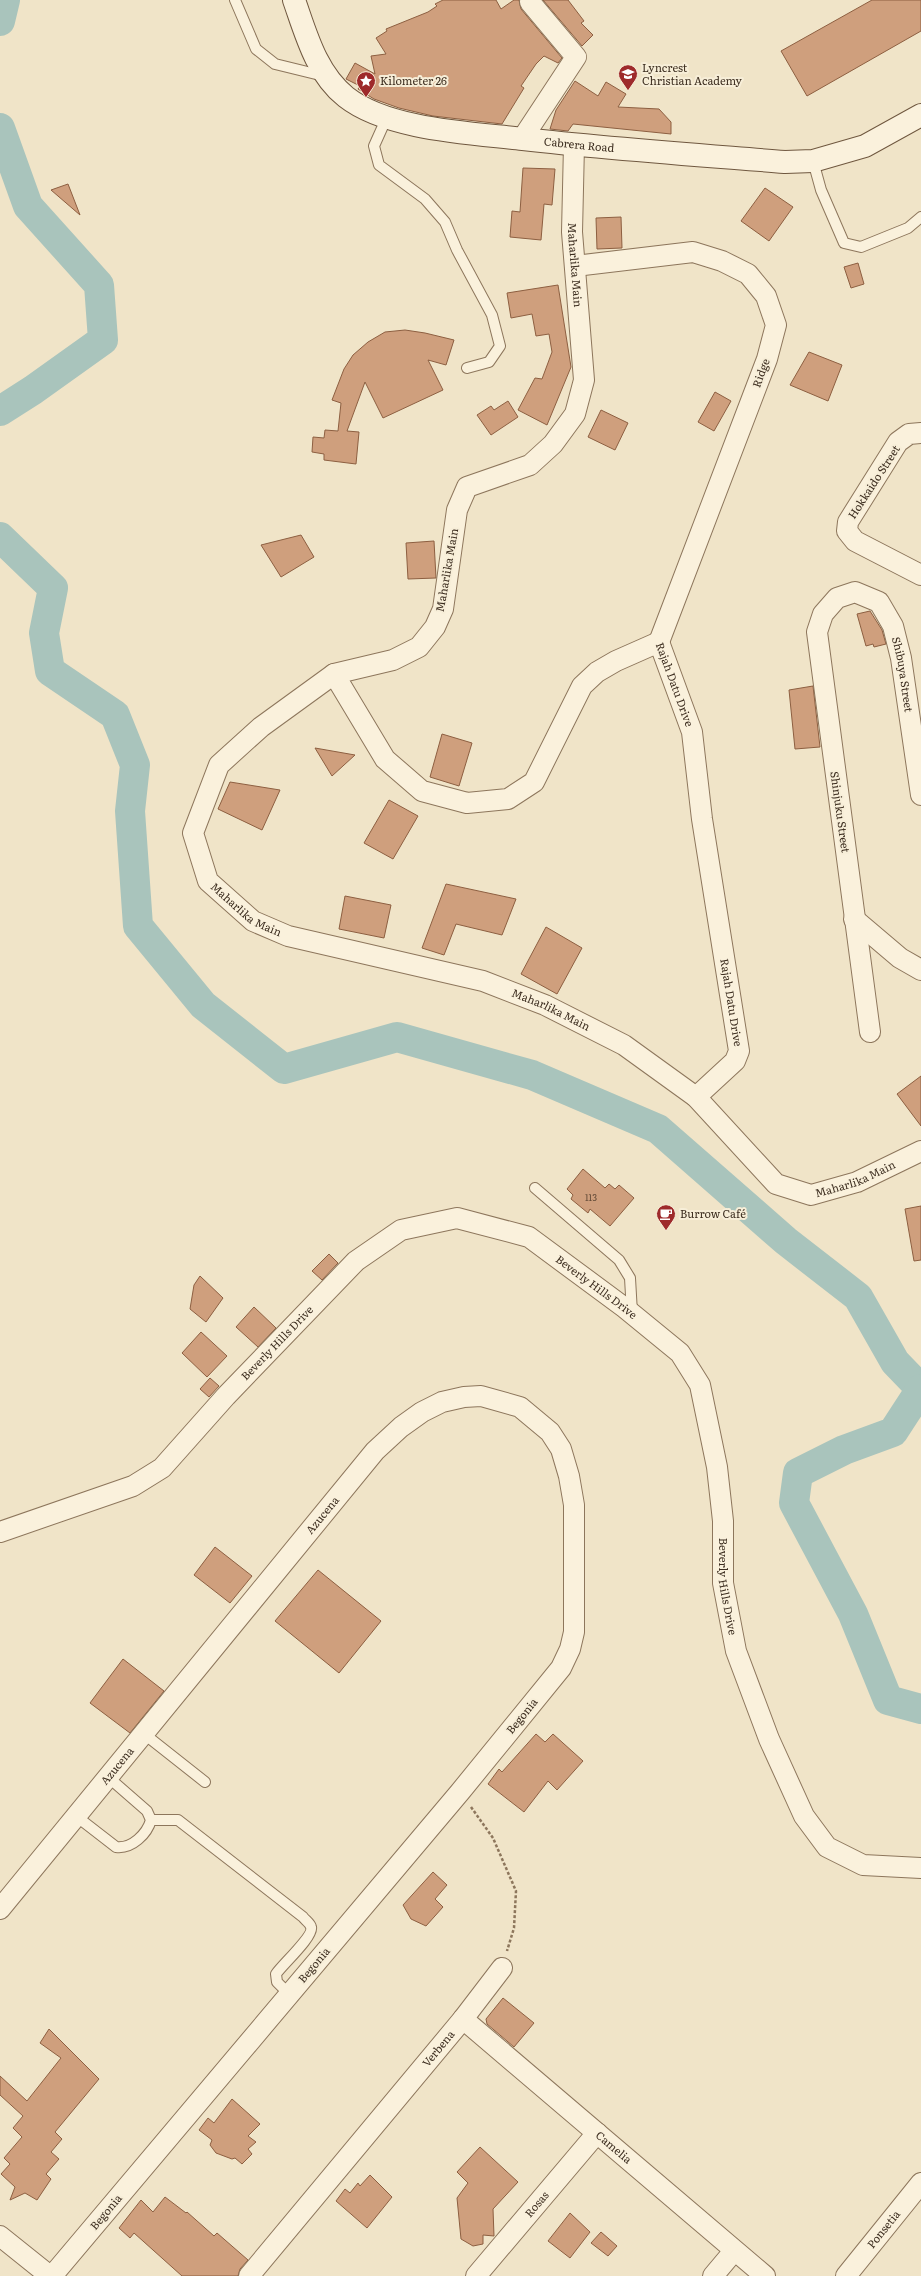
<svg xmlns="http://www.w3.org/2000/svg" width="921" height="2276" font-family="Literata,serif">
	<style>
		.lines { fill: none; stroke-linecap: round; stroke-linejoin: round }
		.river { stroke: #a9c4bc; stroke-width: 30 }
		.building { fill: #cf9f7d; stroke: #8d5f41 }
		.service-casing { stroke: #8d765c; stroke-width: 12 }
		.minor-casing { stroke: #8d765c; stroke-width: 22 }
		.secondary-casing { stroke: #6f573f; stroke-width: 24 }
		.path { stroke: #8d765c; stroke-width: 2.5; stroke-dasharray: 3 2; stroke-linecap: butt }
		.service { stroke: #faf1dc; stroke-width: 10 }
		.minor { stroke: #faf1dc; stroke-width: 20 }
		.secondary { stroke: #faf1dc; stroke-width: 22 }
		.labels { text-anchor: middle; stroke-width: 4; stroke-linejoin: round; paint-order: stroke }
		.number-label { font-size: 9px; fill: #624a37 }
		.poi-label { font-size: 11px; fill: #3d2e20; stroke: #f7eed8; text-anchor: start }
		.street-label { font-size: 11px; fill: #3d2e20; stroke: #f7eed8 }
	</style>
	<rect width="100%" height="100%" fill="#f0e4c8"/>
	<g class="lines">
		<g class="river">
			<path d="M0,21L5,0"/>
			<path d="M0,128L28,206L99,285L103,340L33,390L0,411"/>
			<path d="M0,537L53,588L44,633L50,671L115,715L135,765L130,811L138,926L203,1005L284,1069L397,1037L532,1075L658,1129L786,1241L858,1297L895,1362L921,1389"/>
			<path d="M921,1389L893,1432L844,1450L798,1473L794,1503L853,1614L888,1700L921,1709"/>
		</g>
	</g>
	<g class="building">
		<path d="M443,0H496L501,9L514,0H519L521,9L562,58L558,63L544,56L536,64L521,86L524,88L502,124L433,116L399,108L374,99L358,89L360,86L346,79L355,63L375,74L371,56L386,54L376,38L387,31L386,29L428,12L437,6L435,4Z"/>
		<path d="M543,0H568L584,21L581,23L593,35L582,46Z"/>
		<path d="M872,0H921V31L807,96L781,51Z"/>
		<path d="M575,81L598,96L606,82L626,94L618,107L659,109L671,122V134L573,124L568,131L550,129L556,110Z"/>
		<path d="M523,168L555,169L552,205L544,204L541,240L510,237L512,211L520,212Z"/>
		<path d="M68,184L80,215L51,190Z"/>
		<path d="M765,188L793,207L769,241L741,221Z"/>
		<path d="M621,217L622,248L597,249L596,218Z"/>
		<path d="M858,263L864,284L851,288L844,267Z"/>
		<path d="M558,285L571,367L547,425L518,410L535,378L542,379L552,352L549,334L536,336L532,314L511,318L507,293Z"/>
		<path d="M405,330L425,333L454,340L446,365L428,360L443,390L383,418L365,382L347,431L359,432L356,464L324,460V454L312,452L313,437L324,438L325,430L338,431L341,403L332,400L344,369L353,355L368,342L385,332Z"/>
		<path d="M809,352L842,365L828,401L790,385Z"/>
		<path d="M715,392L731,401L714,431L698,422Z"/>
		<path d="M508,401L518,417L491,435L477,415L491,406L494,410Z"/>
		<path d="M601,410L628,423L615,450L588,437Z"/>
		<path d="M301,535L314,557L281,577L261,545Z"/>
		<path d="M434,541L436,578L408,579L406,543Z"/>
		<path d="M870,611L882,630L886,644L874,647L873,644L866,646L857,614Z"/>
		<path d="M813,686L820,747L795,749L789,690Z"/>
		<path d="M442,734L472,743L459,786L430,777Z"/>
		<path d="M315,748L355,755L332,776Z"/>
		<path d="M230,782L280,790L262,830L218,809Z"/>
		<path d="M389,800L418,816L393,859L364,843Z"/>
		<path d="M446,884L516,899L502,935L456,924L444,955L422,948Z"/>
		<path d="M345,896L391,905L384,938L339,929Z"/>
		<path d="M546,927L582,948L557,994L521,974Z"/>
		<path d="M921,1076V1126L897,1094Z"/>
		<path d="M583,1169L605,1188L609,1184L615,1189L619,1185L634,1198L610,1226L590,1209L588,1213L571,1199L573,1195L567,1189Z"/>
		<path d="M921,1206V1260L914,1261L905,1209Z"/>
		<path d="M329,1254L338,1263L322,1280L312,1271Z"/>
		<path d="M200,1276L223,1298L206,1322L190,1309L194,1285Z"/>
		<path d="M254,1307L276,1328L258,1347L236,1327Z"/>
		<path d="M201,1332L227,1356L207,1377L182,1353Z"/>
		<path d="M210,1378L219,1386L209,1397L200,1389Z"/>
		<path d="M215,1547L252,1576L230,1603L194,1575Z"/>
		<path d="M318,1570L381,1621L339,1673L275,1621Z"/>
		<path d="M123,1659L164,1691L130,1733L90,1703Z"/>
		<path d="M536,1734L545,1742L553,1734L583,1761L557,1790L548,1781L524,1812L488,1784L499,1769L502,1772Z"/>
		<path d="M433,1872L447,1885L435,1899L443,1907L426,1926L411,1919L403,1905Z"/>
		<path d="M503,1998L534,2023L514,2047L487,2024L486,2019Z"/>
		<path d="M49,2029L99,2079L55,2132L62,2139L51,2152L59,2159L46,2174L51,2179L37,2200L25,2193L10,2200L15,2187L1,2174L10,2164L4,2158L22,2137L13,2128L23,2116L0,2095V2076L27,2101L61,2058L40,2043Z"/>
		<path d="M232,2099L260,2124L248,2136L256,2142L248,2149L252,2154L242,2164L235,2158L232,2159L216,2153L210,2145L212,2140L199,2130L208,2118L214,2123Z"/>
		<path d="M480,2147L518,2182L493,2209L494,2236L483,2235V2244L473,2246L461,2239L457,2198L468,2183L457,2172Z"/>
		<path d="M370,2175L392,2197L367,2228L336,2201L345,2189L350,2193L358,2183L360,2186Z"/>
		<path d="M165,2197L186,2213L187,2212L214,2236L217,2233L248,2260L240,2269L238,2276H182L134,2233L130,2238L119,2228L141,2200L153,2212Z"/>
		<path d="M570,2213L590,2232L570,2258L548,2241Z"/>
		<path d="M601,2232L617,2246L608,2256L591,2243Z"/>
	</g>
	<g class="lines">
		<defs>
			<g id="service">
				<path d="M235,0L256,49L275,64L324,76"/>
				<path d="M387,117L374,146L379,165L425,199L445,222L457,250L492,315L500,346L489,362L467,368"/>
				<path d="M813,161L821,190L844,243L861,247L908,228L921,217"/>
				<path d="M535,1188L619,1260L630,1278L632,1313"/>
				<path d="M143,1733L205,1782"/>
				<path d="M76,1816L116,1847C132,1849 147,1834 151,1820L147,1811L108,1777"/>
				<path d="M151,1820H178L303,1917C305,1920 310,1923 311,1927C314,1936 282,1965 276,1974L277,1982L289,1994"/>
			</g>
			<g id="minor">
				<path d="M522,139L576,57L530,2"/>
				<path id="s1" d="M574,145L572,232L584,380L575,414L553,444L530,465L467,487L457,510L443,609L435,627L419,647L393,660L334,674L261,727L219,765L193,833L208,881L253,921L288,936L483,981L545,1005L624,1045L696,1097L776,1184L811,1195L857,1182L921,1151"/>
				<path d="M575,266L693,252L722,261L748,274L766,296L776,325L767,359L659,642"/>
				<path d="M921,433L909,434L898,442L848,522L847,531L855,541L921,575"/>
				<path id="s2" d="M334,674L385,759L422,791L467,803L508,799L534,782L582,686L597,672L616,661L659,642L692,732L702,819L739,1051L735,1061L696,1097"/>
				<path d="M854,919L900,958L921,970"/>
				<path id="s3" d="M870,1032L817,632L823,614L837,598L855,592L879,602L893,626L901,658L921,795"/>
				<path id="s4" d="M0,1532L133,1486L162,1468L226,1396L356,1261L401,1230L457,1218L529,1237L625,1308L680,1353L700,1385L717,1467L723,1521V1583L736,1651L769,1739L804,1816L827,1847L863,1865L921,1868"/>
				<path id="s5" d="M0,1909L375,1451L401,1427L422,1412L442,1402L464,1397L481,1396L520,1407L550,1432L561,1449L569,1476L574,1505V1632L570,1649L561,1668L460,1792L52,2276"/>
				<path id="s6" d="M463,2019L765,2276"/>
				<path d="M0,2236L50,2276"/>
				<path id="s7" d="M249,2276L463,2019L502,1968"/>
				<path id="s8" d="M476,2276L597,2133"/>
				<path d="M713,2276L734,2251"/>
				<path id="s9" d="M846,2276L921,2183"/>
			</g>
			<g id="secondary">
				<path id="s10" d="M294,0C306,34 316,73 346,97C388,130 472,133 523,139C611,149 698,155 785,162L813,161L865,146L921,115"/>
			</g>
		</defs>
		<use href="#service" class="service-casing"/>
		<use href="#minor" class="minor-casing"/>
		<use href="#secondary" class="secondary-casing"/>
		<path class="path" d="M471,1807L493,1838L516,1891L514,1928L507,1951"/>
		<use href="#service" class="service"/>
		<use href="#minor" class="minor"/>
		<use href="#secondary" class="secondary"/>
	</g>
	<defs>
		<symbol id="school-pin" viewBox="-11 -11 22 30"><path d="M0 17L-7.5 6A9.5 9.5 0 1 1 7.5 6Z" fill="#9e2a2b" stroke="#f7eed8"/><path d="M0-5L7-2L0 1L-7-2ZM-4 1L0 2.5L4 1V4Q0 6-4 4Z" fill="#fff"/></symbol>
		<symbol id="sight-pin" viewBox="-11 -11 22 30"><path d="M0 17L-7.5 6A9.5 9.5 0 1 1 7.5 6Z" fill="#9e2a2b" stroke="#f7eed8"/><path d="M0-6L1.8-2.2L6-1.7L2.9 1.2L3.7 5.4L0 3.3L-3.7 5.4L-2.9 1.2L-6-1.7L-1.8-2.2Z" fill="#fff"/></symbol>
		<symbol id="cafe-pin" viewBox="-11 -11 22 30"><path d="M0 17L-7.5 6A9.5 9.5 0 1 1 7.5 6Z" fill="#9e2a2b" stroke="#f7eed8"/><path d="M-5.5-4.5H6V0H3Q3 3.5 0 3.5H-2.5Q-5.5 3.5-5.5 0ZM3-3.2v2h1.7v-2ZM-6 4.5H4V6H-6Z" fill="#fff"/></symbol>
	</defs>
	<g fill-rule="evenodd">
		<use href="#school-pin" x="617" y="63" width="22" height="30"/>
		<use href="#sight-pin" x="355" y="70" width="22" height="30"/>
		<use href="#cafe-pin" x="655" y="1203" width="22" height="30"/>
	</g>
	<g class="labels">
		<g class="number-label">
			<text x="591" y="1201">113</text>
		</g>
		<g class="poi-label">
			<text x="642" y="72">Lyncrest<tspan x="642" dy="13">Christian Academy</tspan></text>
			<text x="380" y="85">Kilometer 26</text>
			<text x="680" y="1218">Burrow Café</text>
		</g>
		<g class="street-label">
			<text dy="4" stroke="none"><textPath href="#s10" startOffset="352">Cabrera Road</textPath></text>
			<text dy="4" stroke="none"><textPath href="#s1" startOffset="120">Maharlika Main</textPath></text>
			<text transform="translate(761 373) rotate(-70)" y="4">Ridge</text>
			<text transform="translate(874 482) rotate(-57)" y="4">Hokkaido Street</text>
			<text transform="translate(447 570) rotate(-80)" y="4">Maharlika Main</text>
			<text dy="4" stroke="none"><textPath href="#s3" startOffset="566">Shibuya Street</textPath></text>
			<text dy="4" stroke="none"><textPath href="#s2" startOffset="509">Rajah Datu Drive</textPath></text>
			<text transform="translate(840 812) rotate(82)" y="4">Shinjuku Street</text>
			<text dy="4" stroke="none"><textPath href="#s1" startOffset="984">Maharlika Main</textPath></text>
			<text dy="4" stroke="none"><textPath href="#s2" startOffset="833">Rajah Datu Drive</textPath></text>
			<text dy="4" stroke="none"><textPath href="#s1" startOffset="1308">Maharlika Main</textPath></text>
			<text dy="4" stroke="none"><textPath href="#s1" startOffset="1680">Maharlika Main</textPath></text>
			<text dy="4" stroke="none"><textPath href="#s4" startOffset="729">Beverly Hills Drive</textPath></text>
			<text dy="4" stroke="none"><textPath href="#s4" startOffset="345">Beverly Hills Drive</textPath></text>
			<text dy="4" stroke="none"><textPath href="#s5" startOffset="509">Azucena</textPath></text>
			<text dy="4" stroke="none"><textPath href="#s4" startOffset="1077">Beverly Hills Drive</textPath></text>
			<text transform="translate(522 1716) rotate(-51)" y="4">Begonia</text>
			<text dy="4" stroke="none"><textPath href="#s5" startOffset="185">Azucena</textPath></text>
			<text transform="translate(314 1965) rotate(-50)" y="4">Begonia</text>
			<text dy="4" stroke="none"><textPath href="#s7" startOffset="296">Verbena</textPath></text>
			<text dy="4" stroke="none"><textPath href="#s6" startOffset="198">Camelia</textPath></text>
			<text dy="4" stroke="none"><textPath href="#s8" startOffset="94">Rosas</textPath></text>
			<text transform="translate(106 2212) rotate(-50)" y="4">Begonia</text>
			<text dy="4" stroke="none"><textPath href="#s9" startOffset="60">Ponsetia</textPath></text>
		</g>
	</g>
</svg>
